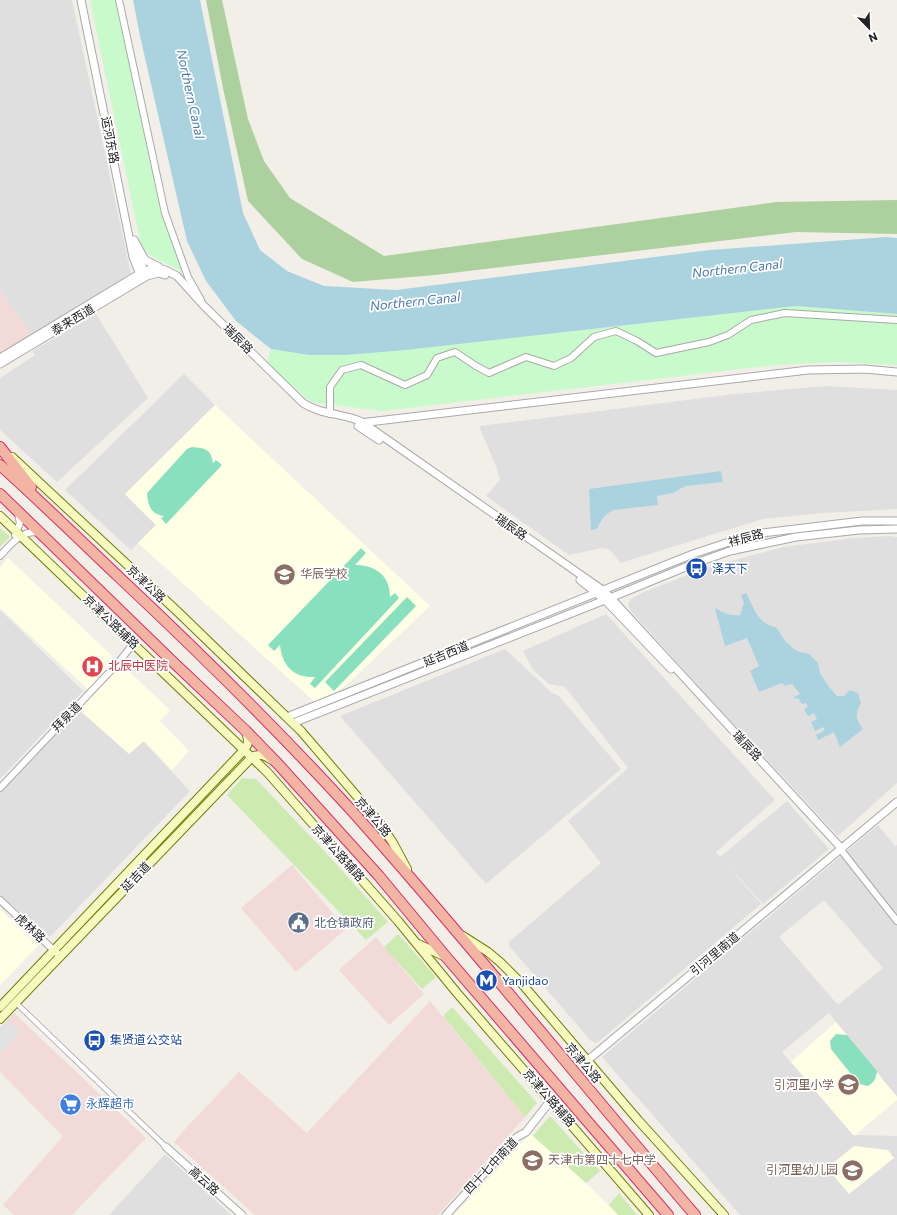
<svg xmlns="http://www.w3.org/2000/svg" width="897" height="1215" font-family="Commissioner,'Noto Sans SC',sans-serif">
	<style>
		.residential { fill: #e0dfdf; fill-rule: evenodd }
		.commercial { fill: #f2dad9 }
		.education { fill: #ffffe5 }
		.grass { fill: #cdebb0 }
		.forest { fill: #add19e }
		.park { fill: #c8facc }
		.pitch { fill: #88e0be }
		.parking { fill: #e2e2e2 }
		.water { fill: #aad3df }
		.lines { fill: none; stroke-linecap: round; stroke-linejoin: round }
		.pedestrian-casing { stroke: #a9a9a9; stroke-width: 6 }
		.minor-casing { stroke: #a9a9a9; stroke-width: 8 }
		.tertiary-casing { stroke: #a9a9a9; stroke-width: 9 }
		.secondary-casing { stroke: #707d05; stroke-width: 10 }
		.trunk-casing { stroke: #dc2a67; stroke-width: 12 }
		.pedestrian { stroke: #fff; stroke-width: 4.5 }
		.minor { stroke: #fff; stroke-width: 6 }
		.tertiary { stroke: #fff; stroke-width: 7 }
		.secondary { stroke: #f7fabf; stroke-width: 8 }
		.trunk { stroke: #f2b4a3; stroke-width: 10 }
		.labels { text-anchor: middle; stroke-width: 3.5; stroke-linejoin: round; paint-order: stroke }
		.street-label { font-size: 12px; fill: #222; stroke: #fff }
		.transit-label { font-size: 12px; fill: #164399; stroke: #fff; text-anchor: start }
		.education-label { font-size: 12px; fill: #785e54; stroke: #fff; text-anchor: start }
		.health-label { font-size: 12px; fill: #be3a42; stroke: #fff; text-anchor: start }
		.service-label { font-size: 12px; fill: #4e5e75; stroke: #fff; text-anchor: start }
		.shop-label { font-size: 12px; fill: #366cbe; stroke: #fff; text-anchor: start }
		.water-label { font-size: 13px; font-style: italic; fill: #4a7aab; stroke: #fff }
	</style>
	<rect width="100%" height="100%" fill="#f2efe9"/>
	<g class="residential">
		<path d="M0,0H72L131,274L32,335L0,290Z"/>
		<path d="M96,314L148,398L57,482L0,430V378L35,355L32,351Z"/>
		<path d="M184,374L215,405L125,494L156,525L131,550L65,490Z"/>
		<path d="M825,386L897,390V509L823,513L763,519L620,563L613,553L608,549L602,548L569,555L486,496L500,480L497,469L479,426L735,394Z"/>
		<path d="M889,536L897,537V783L838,836L713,702L630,610L628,604L631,599L644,592L705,568L783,547L855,538Z"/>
		<path d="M0,610L83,691L0,779Z"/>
		<path d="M606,614L775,800L716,852L720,857L787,801L829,849L763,904L724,861L761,904L597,1043L591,1041L510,947L509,945V942L601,863L568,821L628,768L565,687L549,684L533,670L523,651Z"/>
		<path d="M505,649L552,693L558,695L621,769L486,884L340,716Z"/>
		<path d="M76,707L142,740L190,791L50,937L0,895V788Z"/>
		<path d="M878,825L895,846L897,845V1097L829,1013L782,1052L853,1135L897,1136V1215H740L602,1057ZM824,900L883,968L838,1005L779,937Z"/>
		<path d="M165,1154L231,1215H109Z"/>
	</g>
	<g class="commercial">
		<path d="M0,290L32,335L0,354Z"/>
		<path d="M292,865L346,929L296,972L241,908Z"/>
		<path d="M376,937L424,994L389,1025L339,970Z"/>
		<path d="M430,1001L525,1117L438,1215H255L174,1142L185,1129L239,1072L307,1133Z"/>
		<path d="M14,1013L146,1138L72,1215H14L3,1205L63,1136L0,1072V1028Z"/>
	</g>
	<g class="education">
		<path d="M215,405L430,606L343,688L316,703L138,543L156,525L125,494Z"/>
		<path d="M8,558L170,710L160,721L189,751L172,770L144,741L129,754L76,707L91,692L0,608V567Z"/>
		<path d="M0,909L38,946L0,985Z"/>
		<path d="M836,1022L897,1097V1100L854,1136L791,1062Z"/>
		<path d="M529,1135L533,1136L586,1183L618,1215H454Z"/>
		<path d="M854,1146L888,1150L894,1158L849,1194L827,1168Z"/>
	</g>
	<g class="grass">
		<path d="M0,528L10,537L0,547Z"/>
		<path d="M242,778L256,779L330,857L388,922L366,940L227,795Z"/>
		<path d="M398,934L436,977L422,989L384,947Z"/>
		<path d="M452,1007L537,1103L525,1117L443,1016Z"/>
		<path d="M550,1116L600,1171L586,1183L533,1136Z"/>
		<path d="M619,1193L637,1215H618L609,1205Z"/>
	</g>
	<path class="forest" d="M206,0H222L248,119L264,161L290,198L384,256L776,202L897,200V234L796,232L435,275L353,282L302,259L248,201L223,88Z"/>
	<g class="park">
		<path d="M90,0H117L163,213L183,273C168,261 151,262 141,245Z"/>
		<path d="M796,306L897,314V365L836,362L775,365L383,411L311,402L267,363L271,349L309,355H346L406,350Z"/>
	</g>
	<g class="pitch">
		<path d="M192,447C205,448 211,449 213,463L216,460L222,465L166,524L161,518L164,516C150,514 148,505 147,493L187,449Z"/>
		<path d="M361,548L366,553L355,565C375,565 390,575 390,597L395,593L399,598L315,688L310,684L315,677C294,678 282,666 280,645L274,651L268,645Z"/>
		<path d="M407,597L416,606L334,691L325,682Z"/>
		<path d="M836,1034L847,1035L877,1071C876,1079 874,1082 868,1086L859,1084L831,1049L830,1041Z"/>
	</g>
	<path class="parking" d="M8,1020L20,1032L0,1054V1028Z"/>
	<g class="water">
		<path d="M133,0H200L243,213L260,250L287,271L324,286L396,290L710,250L886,237L897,238V314L796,306L406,350L346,355H309L271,349L236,321L206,281L187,241L140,36Z"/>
		<path d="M721,471L723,482L685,486L673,493L657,496L658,505L613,510C604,515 601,520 597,529L591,530L589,489Z"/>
		<path d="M746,593C754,607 757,624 776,627L786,642L797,651L809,654L818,663L820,673L829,687L837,696H844L850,690L858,693L861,703C855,715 855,718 863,729L840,747L834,732L818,740L816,735L825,730L823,727L815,731L811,722L817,719L814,713L808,716L804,709L808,707L806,703L802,704L798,698L795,699L794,697L800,694L792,684L785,686L782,683L759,692L750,671L759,666L747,638L725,646L715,608C724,613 729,616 740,615L744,603L741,595Z"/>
	</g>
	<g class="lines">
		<defs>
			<path id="pedestrian" d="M15,1002L166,1147"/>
			<g id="minor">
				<path d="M119,0L165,213L188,277L201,300"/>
				<path d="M330,414V387L342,370L361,365L405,385L427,375L437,358L455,352L476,366L489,373L526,357L554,366L571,358L594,337L616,331L637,341L656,353L709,342L728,335L751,320L785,313L897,320"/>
				<path d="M15,535L20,523L18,514"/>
				<path d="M0,556C10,545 23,528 40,533"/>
				<path d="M0,788L118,663L133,644"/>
				<path d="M841,850L897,921"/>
				<path d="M0,900L60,956"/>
			</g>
			<g id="tertiary">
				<path d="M81,0L133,257L141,277"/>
				<path d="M134,240L145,260L159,267"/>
				<path d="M137,252L146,276"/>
				<path d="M0,358L139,274L148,270L157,268L165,270L177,276L204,306L303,403C321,415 343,413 362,422L604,591L611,598L842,849"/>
				<path d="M0,364L147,276L158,273L165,275"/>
				<path d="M360,423L808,370L865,369L897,372"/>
				<path d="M358,426L379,440"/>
				<path d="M580,580L605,600L671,669"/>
				<path d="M287,717L693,554L726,543L762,533L862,521H897"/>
				<path d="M293,723L605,600L693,564L730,551L796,537L859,530L897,529"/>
				<path d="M588,1060L897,802"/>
				<path d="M166,1147L242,1215"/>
				<path d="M446,1215L517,1137L526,1132L551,1100"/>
			</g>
			<g id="secondary">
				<path d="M12,457L179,613L301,731L379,822L393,843L407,869"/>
				<path d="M0,516L268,773L398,921L457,993L649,1215"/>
				<path d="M463,936L488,952L500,962L523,985L638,1120L724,1215"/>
				<path d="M418,944L446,957"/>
				<path d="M0,1007L244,750C250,743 248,739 246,731"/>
				<path d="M0,1019L252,757C260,753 264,755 272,760"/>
			</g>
			<g id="trunk">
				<path d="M0,447L31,487"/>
				<path d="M0,465C41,502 80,540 120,578C200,653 278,730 352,811C470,943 580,1081 695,1215"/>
				<path d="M0,494L172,661L246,731L278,764L379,876L447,958L668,1215"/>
			</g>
		</defs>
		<use href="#pedestrian" class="pedestrian-casing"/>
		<use href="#minor" class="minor-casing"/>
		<use href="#tertiary" class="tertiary-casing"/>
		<use href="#secondary" class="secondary-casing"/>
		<use href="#trunk" class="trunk-casing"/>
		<use href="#pedestrian" class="pedestrian"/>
		<use href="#minor" class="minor"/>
		<use href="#tertiary" class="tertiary"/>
		<use href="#secondary" class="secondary"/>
		<use href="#trunk" class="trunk"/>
	</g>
	<defs>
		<symbol id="bus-disc" viewBox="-11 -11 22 22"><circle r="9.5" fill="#1a4fb4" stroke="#fff"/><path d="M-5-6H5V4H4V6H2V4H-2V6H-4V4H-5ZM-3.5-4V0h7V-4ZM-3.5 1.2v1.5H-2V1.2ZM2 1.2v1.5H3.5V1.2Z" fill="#fff"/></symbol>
		<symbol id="school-disc" viewBox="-11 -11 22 22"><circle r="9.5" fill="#8d6e63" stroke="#fff"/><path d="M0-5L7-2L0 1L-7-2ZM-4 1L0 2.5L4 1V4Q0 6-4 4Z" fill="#fff"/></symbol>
		<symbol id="hospital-disc" viewBox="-11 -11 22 22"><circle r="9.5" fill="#e0444e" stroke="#fff"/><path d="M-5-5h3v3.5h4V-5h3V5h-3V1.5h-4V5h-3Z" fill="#fff"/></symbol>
		<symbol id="civic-disc" viewBox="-11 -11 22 22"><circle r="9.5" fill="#5c6f8a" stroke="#fff"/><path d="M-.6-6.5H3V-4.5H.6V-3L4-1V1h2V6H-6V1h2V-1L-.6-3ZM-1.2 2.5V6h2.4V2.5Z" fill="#fff"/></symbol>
		<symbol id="metro-disc" viewBox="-11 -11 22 22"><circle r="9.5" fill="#1a4fb4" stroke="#fff"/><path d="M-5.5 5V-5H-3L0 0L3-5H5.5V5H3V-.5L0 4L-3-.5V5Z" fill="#fff"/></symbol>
		<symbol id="supermarket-disc" viewBox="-11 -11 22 22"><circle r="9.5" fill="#3f7fe0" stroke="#fff"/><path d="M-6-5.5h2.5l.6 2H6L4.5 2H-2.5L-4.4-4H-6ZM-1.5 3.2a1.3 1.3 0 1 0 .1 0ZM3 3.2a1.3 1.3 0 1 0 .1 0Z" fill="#fff"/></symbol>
	</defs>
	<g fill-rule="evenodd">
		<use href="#bus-disc" x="684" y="556" width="25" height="25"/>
		<use href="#school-disc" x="272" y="562" width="25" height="25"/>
		<use href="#hospital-disc" x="80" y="654" width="25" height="25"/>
		<use href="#civic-disc" x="286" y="910" width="25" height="25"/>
		<use href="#metro-disc" x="474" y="968" width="25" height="25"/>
		<use href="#bus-disc" x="82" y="1028" width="25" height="25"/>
		<use href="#school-disc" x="836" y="1072" width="25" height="25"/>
		<use href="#supermarket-disc" x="58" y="1092" width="25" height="25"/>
		<use href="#school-disc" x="520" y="1148" width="25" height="25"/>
		<use href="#school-disc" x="840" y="1158" width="25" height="25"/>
	</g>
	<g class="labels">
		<g class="street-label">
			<text transform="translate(110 140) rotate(79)" y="4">运河东路</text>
			<text transform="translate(73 320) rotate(-31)" y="4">泰来西道</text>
			<text transform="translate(238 339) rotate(45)" y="4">瑞辰路</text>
			<text transform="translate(511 527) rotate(35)" y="4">瑞辰路</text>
			<text transform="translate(746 538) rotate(-15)" y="4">祥辰路</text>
			<text transform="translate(146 584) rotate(43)" y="4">京津公路</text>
			<text transform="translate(111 622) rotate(44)" y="4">京津公路辅路</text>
			<text transform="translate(446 654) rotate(-22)" y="4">延吉西道</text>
			<text transform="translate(67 717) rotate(-46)" y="4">拜泉道</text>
			<text transform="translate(747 746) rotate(47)" y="4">瑞辰路</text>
			<text transform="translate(373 817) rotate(49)" y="4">京津公路</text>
			<text transform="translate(338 853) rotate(48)" y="4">京津公路辅路</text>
			<text transform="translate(136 877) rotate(-46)" y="4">延吉道</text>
			<text transform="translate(30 928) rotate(43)" y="4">虎林路</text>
			<text transform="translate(715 954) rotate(-40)" y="4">引河里南道</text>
			<text transform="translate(583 1063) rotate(50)" y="4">京津公路</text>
			<text transform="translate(549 1098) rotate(49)" y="4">京津公路辅路</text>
			<text transform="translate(491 1166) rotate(-47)" y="4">四十七中南道</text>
			<text transform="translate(204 1181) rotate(42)" y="4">高云路</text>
		</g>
		<g class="transit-label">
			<text x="712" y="573">泽天下</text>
			<text x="502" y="985">Yanjidao</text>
			<text x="110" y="1044">集贤道公交站</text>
		</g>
		<g class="education-label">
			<text x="300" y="578">华辰学校</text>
			<text x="834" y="1089" text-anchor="end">引河里小学</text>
			<text x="548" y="1164">天津市第四十七中学</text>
			<text x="838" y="1174" text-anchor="end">引河里幼儿园</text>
		</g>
		<g class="health-label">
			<text x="108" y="670">北辰中医院</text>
		</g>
		<g class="service-label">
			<text x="314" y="927">北仓镇政府</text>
		</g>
		<g class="shop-label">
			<text x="86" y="1108">永辉超市</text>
		</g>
		<g class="water-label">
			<text transform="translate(191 94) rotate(78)" y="5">Northern Canal</text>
			<text transform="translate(737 268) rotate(-6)" y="5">Northern Canal</text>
			<text transform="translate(415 301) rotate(-6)" y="5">Northern Canal</text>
		</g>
	</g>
	<g transform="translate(869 28) rotate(157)" stroke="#ffffff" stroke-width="3" paint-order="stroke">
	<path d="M0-3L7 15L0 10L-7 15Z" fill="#222222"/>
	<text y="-6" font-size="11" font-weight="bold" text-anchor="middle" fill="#222222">N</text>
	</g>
</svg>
